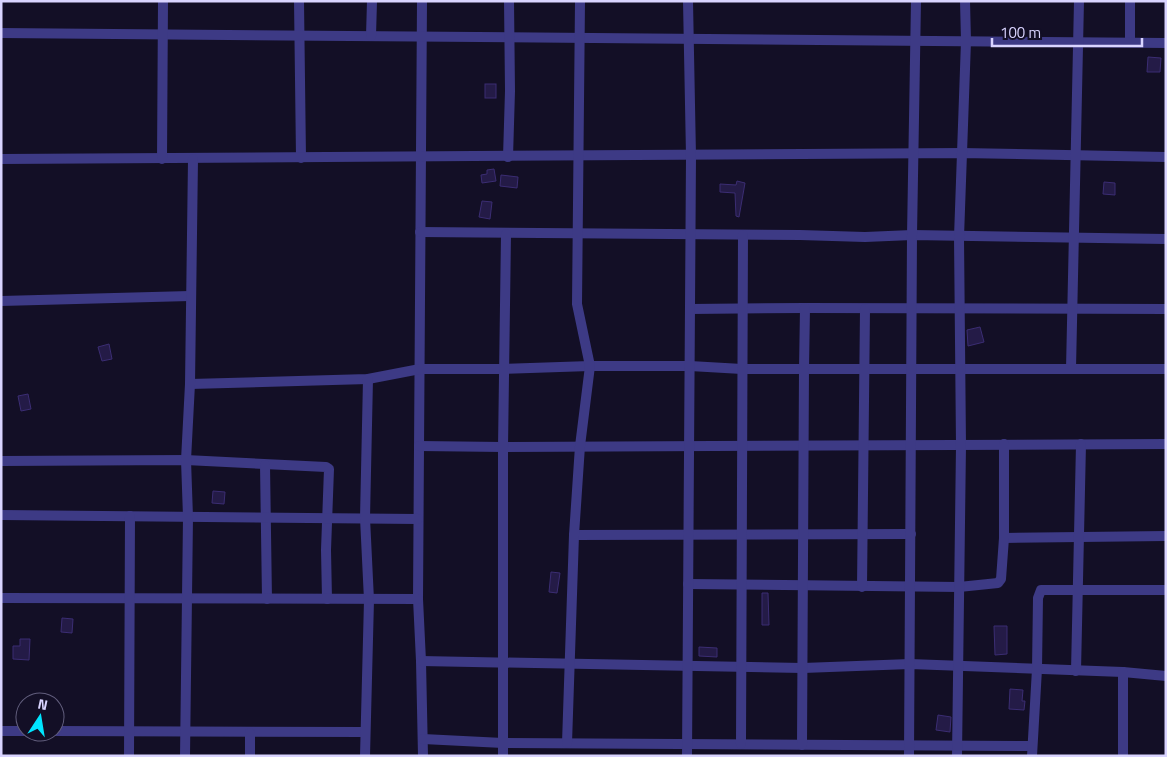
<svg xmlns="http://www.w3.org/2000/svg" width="1167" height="757" font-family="'Titillium Web',sans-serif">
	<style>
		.building { fill: #241b47; stroke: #3b2d73 }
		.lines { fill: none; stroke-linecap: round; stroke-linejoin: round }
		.minor { stroke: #3d3a85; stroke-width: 10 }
	</style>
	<rect width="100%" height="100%" fill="#130f26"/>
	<g class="building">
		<path d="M1148,57L1161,58L1160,72H1147Z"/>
		<rect x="485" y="84" width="11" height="14"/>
		<path d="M494,169L496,181L482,183L481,175L487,174V170Z"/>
		<path d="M501,175L518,177L517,188L500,186Z"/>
		<path d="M737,181L745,183L739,217L736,216L735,193L720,192V184L736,185Z"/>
		<path d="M1104,182L1115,183V195L1103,194Z"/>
		<path d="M482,201L492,202L490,219L479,217Z"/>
		<path d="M980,327L984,342L968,346L967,330Z"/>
		<path d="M109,344L112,359L102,361L98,347Z"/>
		<path d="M28,394L31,409L21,411L18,396Z"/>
		<path d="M213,491L225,492L224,504L212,503Z"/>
		<path d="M551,572L560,573L557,593L549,592Z"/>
		<path d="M762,593H768L769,625H762Z"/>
		<path d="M62,618L73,619L72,633L61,632Z"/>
		<path d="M994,626H1007V654L995,655Z"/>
		<path d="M20,639H30L29,660L13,659V646H20Z"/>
		<path d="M699,647L717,648V657L699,656Z"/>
		<path d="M1010,689L1023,690L1022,701H1025L1024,710L1009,709Z"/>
		<path d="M938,715L951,717L950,732L936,730Z"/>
	</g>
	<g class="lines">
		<g class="minor">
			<path d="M299,1L301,158"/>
			<path d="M422,1L418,599L421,661L423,756"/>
			<path d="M1130,1V42"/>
			<path d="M1,33L1166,43"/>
			<path d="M371,36L372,1"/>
			<path d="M508,157L510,91L509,1"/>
			<path d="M1,159L962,153L1166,157"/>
			<path d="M162,159L163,1"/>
			<path d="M420,232L800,235L865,237L912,235L1166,239"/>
			<path d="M1,301L190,296"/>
			<path d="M690,309L805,308L1166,309"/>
			<path d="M1071,369L1079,1"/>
			<path d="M190,384L368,379L420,369H503L590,366H690L742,369H1166"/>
			<path d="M419,446L503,447L1166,444"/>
			<path d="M1,461L186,460L326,467L329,469L326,550L327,599"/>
			<path d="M265,465L267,599"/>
			<path d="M1,515L418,519"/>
			<path d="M574,535L911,534"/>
			<path d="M1004,538L1166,536"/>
			<path d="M688,584L959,587L998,583L1001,579L1004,538V444"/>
			<path d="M862,587L865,309"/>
			<path d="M1,598L418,599"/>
			<path d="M421,661L803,668L910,664L1123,672L1166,676"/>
			<path d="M1076,671L1081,444"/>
			<path d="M1123,672V756"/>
			<path d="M1,731H25"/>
			<path d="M55,731L365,732"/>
			<path d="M423,739L503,743L1032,746"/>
			<path d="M567,743L574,535L580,446L590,366L577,304L580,1"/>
			<path d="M741,744L743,235"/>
			<path d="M802,745L804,369L805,308"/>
			<path d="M129,756L130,516"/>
			<path d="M185,756L188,517L186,460L190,384L193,159"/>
			<path d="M250,756V733"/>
			<path d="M365,756L369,600L365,518L368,379"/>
			<path d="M503,756V447L506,234"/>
			<path d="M687,756L691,156L688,1"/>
			<path d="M909,756L912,235L916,1"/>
			<path d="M957,756L961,445L959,237L966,41L965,1"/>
			<path d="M1032,756L1037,669L1038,598L1041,590H1166"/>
		</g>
	</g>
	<rect width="1167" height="757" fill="none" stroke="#d9d4ff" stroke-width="5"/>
	<g transform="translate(40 717) rotate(12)"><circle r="24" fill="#130f26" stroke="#625e7d"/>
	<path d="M0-4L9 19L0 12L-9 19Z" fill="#00e5ff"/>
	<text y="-8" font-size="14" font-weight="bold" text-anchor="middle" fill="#d9d4ff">N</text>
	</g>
	<path d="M992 38v8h150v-8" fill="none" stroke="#d9d4ff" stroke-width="2.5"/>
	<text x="1000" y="38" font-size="15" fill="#d9d4ff" stroke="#130f26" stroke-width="4" paint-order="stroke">100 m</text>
</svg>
